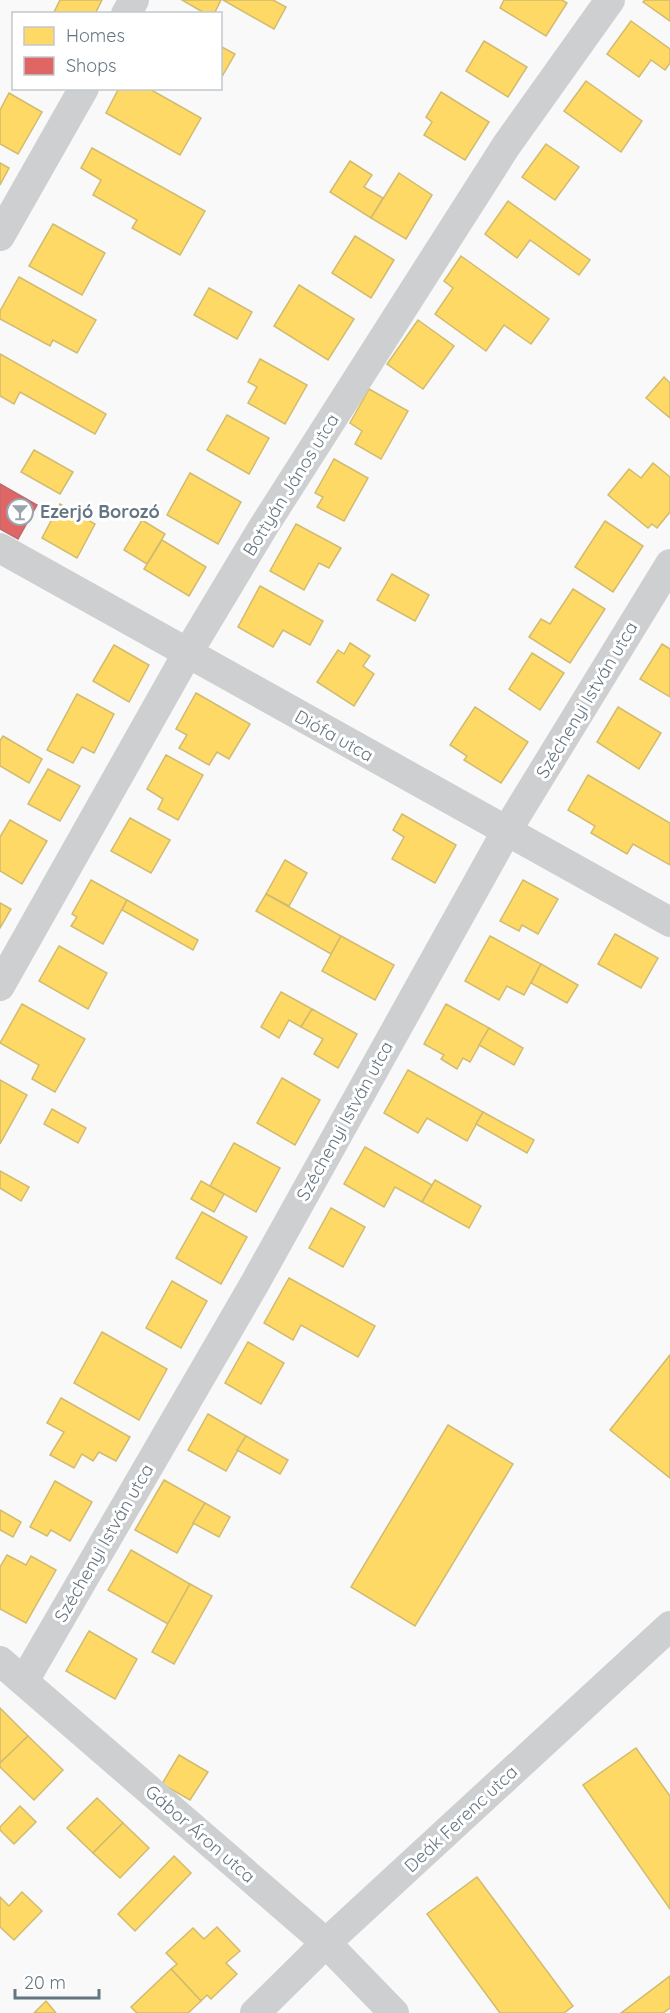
<svg xmlns="http://www.w3.org/2000/svg" width="670" height="2013" font-family="Quicksand,sans-serif">
	<style>
		.homes { fill: #ffd966; stroke: #d1bb6f; stroke-width: 1.5 }
		.shops { fill: #e06666; stroke: #bb6b6f; stroke-width: 1.5 }
		.lines { fill: none; stroke-linecap: round; stroke-linejoin: round }
		.street { stroke: #cecfd0; stroke-width: 30 }
		.labels { text-anchor: middle; stroke-width: 6; stroke-linejoin: round; paint-order: stroke }
		.street-label { font-size: 18px; fill: #657683; stroke: #fff }
		.poi-label { font-size: 18px; font-weight: bold; fill: #657683; stroke: #fff; text-anchor: start }
	</style>
	<rect width="100%" height="100%" fill="#f9f9f9"/>
	<g class="homes">
		<path d="M60,0H102L95,14H53Z"/>
		<path d="M182,0H221L214,14H206Z"/>
		<path d="M223,0H273L286,7L274,29Z"/>
		<path d="M504,0H562L567,3L546,36L500,8Z"/>
		<path d="M645,0H670V21L643,2Z"/>
		<path d="M631,21L670,49V63L665,70L651,60L639,77L607,54Z"/>
		<path d="M484,41L527,67L508,97L466,71Z"/>
		<path d="M220,46L235,54L220,80Z"/>
		<path d="M586,81L642,121L621,152L564,111Z"/>
		<path d="M119,88H148L201,118L180,155L106,113Z"/>
		<path d="M441,92L489,122L465,160L424,135L432,122L426,117Z"/>
		<path d="M9,93L42,112L18,154L0,144V110Z"/>
		<path d="M546,144L579,167L555,200L522,177Z"/>
		<path d="M92,148L205,211L180,255L132,228L137,220L93,195L101,180L81,168Z"/>
		<path d="M350,161L372,175L364,187L383,198L371,218L330,192Z"/>
		<path d="M0,163L9,168L0,185Z"/>
		<path d="M399,173L432,195L406,239L371,218Z"/>
		<path d="M508,201L590,260L579,275L530,240L517,258L485,234Z"/>
		<path d="M53,224L105,253L82,295L29,266Z"/>
		<path d="M355,236L394,260L371,298L332,273Z"/>
		<path d="M461,256L549,319L531,344L504,325L486,351L435,314L453,288L444,281Z"/>
		<path d="M19,277L96,320L77,353L53,340L50,346L0,319V311Z"/>
		<path d="M299,285L354,319L328,360L274,326Z"/>
		<path d="M209,288L252,312L237,339L194,315Z"/>
		<path d="M418,320L454,346L423,389L387,364Z"/>
		<path d="M0,354L106,414L95,434L20,392L14,404L0,396Z"/>
		<path d="M260,359L307,385L285,424L248,403L257,387L248,382Z"/>
		<path d="M664,377L670,383V418L646,398Z"/>
		<path d="M369,389L408,411L381,459L355,444L362,431L350,423Z"/>
		<path d="M227,415L269,438L249,474L207,450Z"/>
		<path d="M34,450L73,472L60,494L21,472Z"/>
		<path d="M334,459L368,478L344,521L317,507L323,497L315,493Z"/>
		<path d="M653,463L670,477V512L657,528L652,524L648,528L608,495L629,469L641,478Z"/>
		<path d="M190,473L241,502L218,544L167,515Z"/>
		<path d="M60,504L95,524L77,558L42,538Z"/>
		<path d="M142,520L165,534L147,564L124,550Z"/>
		<path d="M605,521L643,546L613,592L575,567Z"/>
		<path d="M296,524L341,548L329,568L319,563L304,590L270,571Z"/>
		<path d="M162,540L206,567L189,596L144,569Z"/>
		<path d="M392,574L429,595L415,621L377,600Z"/>
		<path d="M260,586L323,621L310,645L283,630L273,647L238,627Z"/>
		<path d="M573,589L605,609L570,663L529,637L541,619L550,624Z"/>
		<path d="M350,643L370,656L363,666L374,674L354,706L317,682L338,650L344,654Z"/>
		<path d="M662,644L670,649V697L640,679Z"/>
		<path d="M114,645L149,665L129,702L93,681Z"/>
		<path d="M532,653L564,673L540,710L509,689Z"/>
		<path d="M196,693L250,724L229,759L217,752L209,765L179,748L187,735L176,729Z"/>
		<path d="M77,694L114,714L94,753L82,747L73,763L47,750Z"/>
		<path d="M475,707L528,742L501,783L464,760L467,756L450,745Z"/>
		<path d="M618,707L661,733L639,769L597,742Z"/>
		<path d="M3,736L42,759L29,783L0,766V741Z"/>
		<path d="M166,755L203,775L178,820L158,809L163,799L147,789Z"/>
		<path d="M48,769L80,786L60,821L28,804Z"/>
		<path d="M588,775L670,823V865L633,844L627,854L591,833L595,826L568,810Z"/>
		<path d="M402,814L456,845L435,883L392,859L404,837L393,830Z"/>
		<path d="M130,818L170,840L151,873L111,851Z"/>
		<path d="M10,820L47,841L22,884L0,871V837Z"/>
		<path d="M285,860L307,873L289,906L266,894Z"/>
		<path d="M91,880L127,900L103,944L71,926L77,917L72,914Z"/>
		<path d="M523,880L558,899L538,934L522,925L519,931L500,921Z"/>
		<path d="M266,894L341,936L331,954L256,911Z"/>
		<path d="M127,900L198,940L193,950L122,910Z"/>
		<path d="M0,903L11,909L0,928Z"/>
		<path d="M615,934L658,958L641,988L598,964Z"/>
		<path d="M341,936L394,965L375,1000L322,971Z"/>
		<path d="M490,936L541,964L524,995L507,986L499,1000L465,981Z"/>
		<path d="M59,946L107,973L88,1009L39,981Z"/>
		<path d="M541,964L578,985L567,1003L531,983Z"/>
		<path d="M281,992L312,1009L301,1027L289,1020L279,1038L261,1027Z"/>
		<path d="M22,1004L85,1039L55,1092L32,1079L39,1065L0,1043Z"/>
		<path d="M446,1004L489,1028L470,1062L463,1058L457,1069L441,1059L444,1055L424,1044Z"/>
		<path d="M312,1009L357,1034L338,1068L314,1054L323,1039L301,1027Z"/>
		<path d="M489,1028L523,1048L514,1065L479,1045Z"/>
		<path d="M408,1070L483,1112L467,1141L427,1118L418,1133L384,1113Z"/>
		<path d="M282,1078L320,1100L295,1145L257,1123Z"/>
		<path d="M0,1080L27,1095L0,1144Z"/>
		<path d="M52,1109L86,1128L78,1143L44,1124Z"/>
		<path d="M483,1112L534,1140L527,1153L476,1124Z"/>
		<path d="M234,1143L280,1168L256,1212L210,1186Z"/>
		<path d="M365,1147L432,1185L422,1202L395,1187L384,1207L344,1184Z"/>
		<path d="M0,1171L29,1187L21,1201L0,1188Z"/>
		<path d="M435,1180L481,1206L469,1228L422,1202Z"/>
		<path d="M201,1181L224,1194L214,1212L191,1199Z"/>
		<path d="M331,1208L365,1227L343,1267L309,1248Z"/>
		<path d="M202,1212L247,1237L221,1284L176,1258Z"/>
		<path d="M289,1278L375,1326L358,1357L301,1325L293,1340L264,1323Z"/>
		<path d="M172,1281L207,1301L181,1348L146,1328Z"/>
		<path d="M102,1332L167,1369L139,1420L74,1383Z"/>
		<path d="M248,1342L284,1363L261,1404L225,1383Z"/>
		<path d="M670,1355V1478L610,1430Z"/>
		<path d="M61,1398L130,1437L116,1461L99,1452L93,1461L82,1454L74,1468L50,1455L64,1432L47,1423Z"/>
		<path d="M208,1414L246,1436L226,1471L188,1450Z"/>
		<path d="M448,1425L513,1464L415,1626L351,1587Z"/>
		<path d="M246,1436L288,1460L280,1474L237,1450Z"/>
		<path d="M164,1480L205,1503L177,1553L135,1530Z"/>
		<path d="M55,1481L92,1502L70,1541L51,1530L47,1536L30,1527Z"/>
		<path d="M205,1503L230,1517L219,1537L193,1523Z"/>
		<path d="M0,1510L21,1522L13,1537L0,1530Z"/>
		<path d="M131,1550L190,1584L168,1624L108,1590Z"/>
		<path d="M7,1555L26,1565L31,1556L56,1570L26,1623L0,1609V1567Z"/>
		<path d="M190,1584L212,1596L174,1664L152,1652Z"/>
		<path d="M89,1631L137,1659L115,1699L66,1671Z"/>
		<path d="M0,1708L28,1736L0,1763Z"/>
		<path d="M28,1736L63,1770L34,1800L0,1767V1763Z"/>
		<path d="M636,1748L670,1796V1909L583,1785Z"/>
		<path d="M179,1755L208,1772L190,1800L162,1784Z"/>
		<path d="M97,1798L123,1823L93,1853L67,1828Z"/>
		<path d="M20,1806L36,1822L14,1844L0,1830V1827Z"/>
		<path d="M123,1823L149,1848L120,1878L93,1853Z"/>
		<path d="M174,1856L191,1873L135,1931L118,1914Z"/>
		<path d="M477,1877L573,2006L564,2013H500L427,1914Z"/>
		<path d="M22,1892L42,1911L14,1940L0,1927V1897L9,1906Z"/>
		<path d="M217,1927L240,1951L226,1963L237,1974L211,1999L207,1995L201,2001L171,1969L177,1964L166,1953L193,1928L204,1939Z"/>
		<path d="M171,1969L201,2001L188,2013H137L131,2007Z"/>
		<path d="M670,1976V2008L663,2013H621Z"/>
		<path d="M46,2001L56,2013H34Z"/>
	</g>
	<path class="shops" d="M0,484L37,505L18,539L0,529Z"/>
	<g class="lines">
		<g class="street">
			<path d="M126,14L134,0"/>
			<path d="M0,236L84,88"/>
			<path d="M0,548L670,922"/>
			<path d="M0,986L187,654L262,529L506,146L610,0"/>
			<path d="M0,1661L326,1943L394,2013"/>
			<path d="M24,1681L255,1283L506,832L670,564"/>
			<path d="M255,2013L326,1943L670,1626"/>
		</g>
	</g>
	<defs>
		<symbol id="bar-ring" viewBox="-11 -11 22 22"><circle r="9.5" fill="#fff" stroke="#99a4ac" stroke-width="1.5"/><path d="M-6-5H6L.8 .8V4.5H3.5V6h-7V4.5H-.8V.8Z" fill="#99a4ac"/></symbol>
	</defs>
	<g fill-rule="evenodd">
		<use href="#bar-ring" x="5" y="497" width="30" height="30"/>
	</g>
	<g class="labels">
		<g class="street-label">
			<text transform="translate(291 485) rotate(-58)" y="6">Bottyán János utca</text>
			<text transform="translate(587 700) rotate(-59)" y="6">Széchenyi István utca</text>
			<text transform="translate(334 736) rotate(29)" y="6">Diófa utca</text>
			<text transform="translate(345 1121) rotate(-61)" y="6">Széchenyi István utca</text>
			<text transform="translate(104 1543) rotate(-60)" y="6">Széchenyi István utca</text>
			<text transform="translate(461 1819) rotate(-43)" y="6">Deák Ferenc utca</text>
			<text transform="translate(200 1834) rotate(41)" y="6">Gábor Áron utca</text>
		</g>
		<g class="poi-label">
			<text x="40" y="518">Ezerjó Borozó</text>
		</g>
	</g>
	<rect x="12" y="12" width="210" height="78" fill="#ffffff" stroke="#c1c8cd" stroke-width="1.5"/>
	<rect x="24" y="27" width="30" height="18" fill="#ffd966" stroke="#c1c8cd" stroke-width="1.5"/>
	<text x="66" y="42" font-size="18" fill="#657683">Homes</text>
	<rect x="24" y="57" width="30" height="18" fill="#e06666" stroke="#c1c8cd" stroke-width="1.5"/>
	<text x="66" y="72" font-size="18" fill="#657683">Shops</text>
	<path d="M15 1989v9h84v-9" fill="none" stroke="#657683" stroke-width="3"/>
	<text x="24" y="1989" font-size="18" fill="#657683" stroke="#ffffff" stroke-width="4.5" paint-order="stroke">20 m</text>
</svg>
